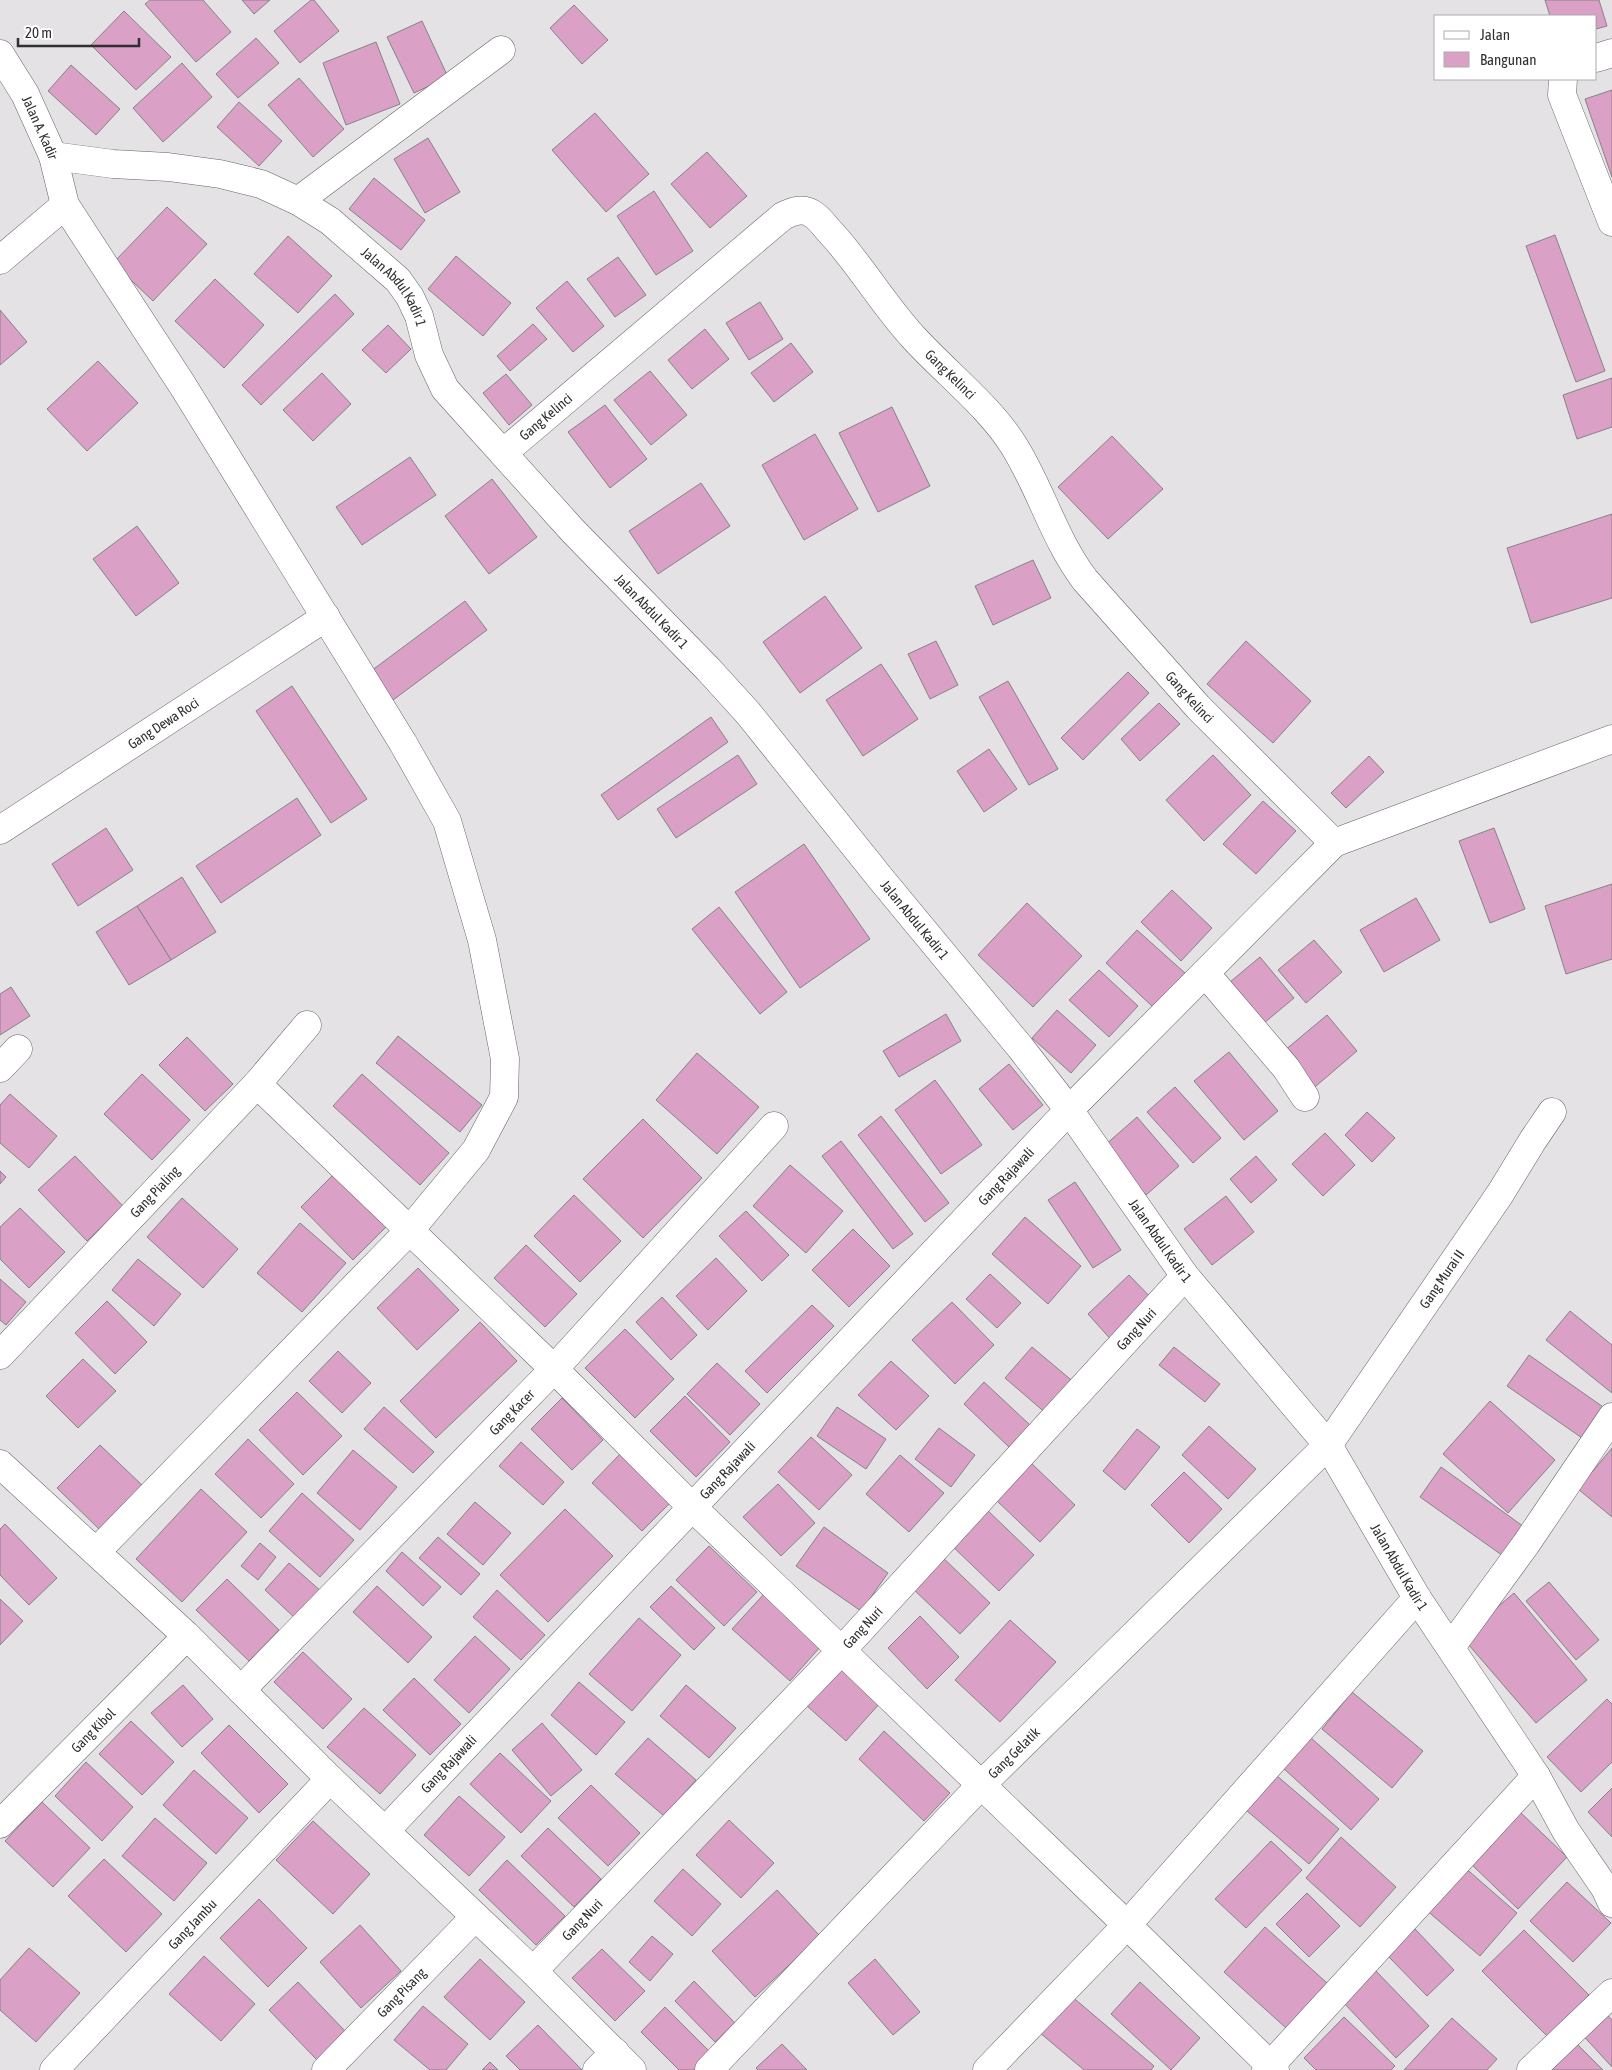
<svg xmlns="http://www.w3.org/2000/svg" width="1612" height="2070" font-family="'Asap Condensed',sans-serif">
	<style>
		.building { fill: #daa0c6; stroke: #868385 }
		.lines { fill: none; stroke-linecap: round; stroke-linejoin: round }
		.minor-casing { stroke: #676467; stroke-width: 29 }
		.minor { stroke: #fff; stroke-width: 28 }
		.labels { text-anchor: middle; stroke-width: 4; stroke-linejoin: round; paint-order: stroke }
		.street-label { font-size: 14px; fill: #302f31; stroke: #fff }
	</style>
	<rect width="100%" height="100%" fill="#e4e2e5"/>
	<g class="building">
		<path d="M150,0H203L231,32L196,62L145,4Z"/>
		<path d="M242,0H270L254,14Z"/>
		<path d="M311,0H314L339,31L300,63L274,31Z"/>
		<path d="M1545,0H1599L1607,26L1596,29V16H1550Z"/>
		<path d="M574,5L608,40L582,64L550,28Z"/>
		<path d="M124,11L171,57L136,90L91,45Z"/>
		<path d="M422,21L448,77L414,93L387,37Z"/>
		<path d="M256,38L279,63L238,98L216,74Z"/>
		<path d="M376,42L400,104L346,125L323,63Z"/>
		<path d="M182,63L212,97L163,142L133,108Z"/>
		<path d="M71,65L120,109L96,135L48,91Z"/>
		<path d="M299,78L344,129L313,157L268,105Z"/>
		<path d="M1612,90V177L1585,99Z"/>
		<path d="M239,102L282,141L259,166L217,127Z"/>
		<path d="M595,113L649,174L606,212L552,150Z"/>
		<path d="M428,138L460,192L425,213L394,159Z"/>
		<path d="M707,152L747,196L710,228L671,184Z"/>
		<path d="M374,178L425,220L401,250L349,209Z"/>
		<path d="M654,191L693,251L656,275L617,216Z"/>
		<path d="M167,207L207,244L153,301L113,263Z"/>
		<path d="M1555,235L1605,371L1576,382L1526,246Z"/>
		<path d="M288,236L332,276L298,313L254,274Z"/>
		<path d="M456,256L511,303L483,336L428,289Z"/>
		<path d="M618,257L646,295L615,317L587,279Z"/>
		<path d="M215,279L264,325L224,368L175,321Z"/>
		<path d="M567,281L604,326L573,352L536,308Z"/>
		<path d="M335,294L354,314L261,405L242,385Z"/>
		<path d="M760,302L783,339L749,360L726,323Z"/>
		<path d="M0,310L27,342L0,365Z"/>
		<path d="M533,324L547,339L510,371L497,356Z"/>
		<path d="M388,325L411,349L386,373L362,350Z"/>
		<path d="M705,329L729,359L692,389L668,360Z"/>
		<path d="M791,343L813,372L774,402L751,373Z"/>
		<path d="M98,361L138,403L87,451L47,409Z"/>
		<path d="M650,371L687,415L651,445L614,400Z"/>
		<path d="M322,373L351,404L313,441L283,410Z"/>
		<path d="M506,374L532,405L509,425L483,393Z"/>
		<path d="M1612,378V427L1577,439L1563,395Z"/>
		<path d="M605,405L647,459L610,488L568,432Z"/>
		<path d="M892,407L930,486L878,512L839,433Z"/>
		<path d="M815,434L858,509L804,540L762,465Z"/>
		<path d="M1112,436L1163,489L1108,539L1058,487Z"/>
		<path d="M410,457L436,495L362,545L336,507Z"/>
		<path d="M492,479L537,537L489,574L445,516Z"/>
		<path d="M701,483L730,526L658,574L629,531Z"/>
		<path d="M1612,514V598L1531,623L1507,548Z"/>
		<path d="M137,526L179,583L136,616L93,559Z"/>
		<path d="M1033,560L1051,598L993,625L975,586Z"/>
		<path d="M825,596L862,648L800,693L763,642Z"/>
		<path d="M465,601L487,630L389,703L367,674Z"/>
		<path d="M936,641L958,685L930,699L908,654Z"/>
		<path d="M1246,641L1311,701L1273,743L1207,684Z"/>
		<path d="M881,664L918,719L863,756L826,700Z"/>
		<path d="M1128,672L1149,693L1083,760L1061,738Z"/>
		<path d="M1008,681L1058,769L1029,785L979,697Z"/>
		<path d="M292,686L367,799L331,823L256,711Z"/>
		<path d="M1159,703L1180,724L1140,761L1121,739Z"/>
		<path d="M711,717L728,742L618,820L601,795Z"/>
		<path d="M989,749L1017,789L984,812L957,771Z"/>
		<path d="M738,755L757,784L676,838L657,809Z"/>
		<path d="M1213,755L1251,795L1204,841L1166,800Z"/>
		<path d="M1369,756L1384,772L1346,808L1331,793Z"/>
		<path d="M297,798L321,835L221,903L196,866Z"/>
		<path d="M1263,801L1296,831L1256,874L1223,844Z"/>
		<path d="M106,828L133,870L78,906L52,864Z"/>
		<path d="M1494,828L1525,909L1490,923L1459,841Z"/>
		<path d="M804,844L870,939L800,988L735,892Z"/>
		<path d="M182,877L216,932L171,960L137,906Z"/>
		<path d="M1612,884V959L1566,974L1545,906Z"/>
		<path d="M1172,890L1212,928L1181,961L1141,922Z"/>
		<path d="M1416,898L1440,940L1384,972L1360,930Z"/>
		<path d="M1027,903L1082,956L1033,1007L978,955Z"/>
		<path d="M137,906L171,960L129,985L96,932Z"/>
		<path d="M719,907L787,992L760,1014L692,929Z"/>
		<path d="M1137,930L1185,973L1153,1007L1106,963Z"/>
		<path d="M1314,940L1342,972L1306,1003L1278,970Z"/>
		<path d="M1260,957L1294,998L1258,1028L1224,987Z"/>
		<path d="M1099,970L1138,1006L1109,1037L1069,1000Z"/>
		<path d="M11,987L30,1016L0,1035V994Z"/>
		<path d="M1057,1010L1096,1045L1071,1073L1032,1038Z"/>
		<path d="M946,1014L961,1041L899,1077L883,1051Z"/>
		<path d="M1327,1015L1357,1051L1309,1092L1278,1056Z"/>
		<path d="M398,1036L482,1105L460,1132L376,1063Z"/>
		<path d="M187,1037L233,1084L205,1111L159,1065Z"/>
		<path d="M1229,1052L1278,1111L1244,1140L1194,1081Z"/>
		<path d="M697,1053L759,1107L717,1154L656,1100Z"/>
		<path d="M1009,1064L1043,1105L1013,1130L979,1089Z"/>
		<path d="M142,1074L190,1120L152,1160L104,1114Z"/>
		<path d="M362,1074L449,1153L420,1185L333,1106Z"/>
		<path d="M935,1080L982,1145L941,1174L895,1110Z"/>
		<path d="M1175,1087L1221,1138L1193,1163L1147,1112Z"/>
		<path d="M10,1094L57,1136L29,1168L0,1143V1105Z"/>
		<path d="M1367,1112L1395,1138L1372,1162L1345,1135Z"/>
		<path d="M881,1116L949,1203L925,1222L858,1135Z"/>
		<path d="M1137,1117L1179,1166L1146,1195L1104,1146Z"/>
		<path d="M643,1119L702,1178L643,1238L583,1179Z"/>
		<path d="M1325,1133L1355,1165L1323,1196L1292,1164Z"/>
		<path d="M841,1141L913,1234L893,1249L822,1156Z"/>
		<path d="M75,1156L123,1206L87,1241L38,1190Z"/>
		<path d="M1256,1156L1277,1180L1251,1203L1230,1179Z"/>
		<path d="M790,1165L843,1211L806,1253L753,1206Z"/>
		<path d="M0,1171L6,1177L0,1184Z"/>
		<path d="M334,1174L386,1227L353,1260L301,1207Z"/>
		<path d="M1075,1182L1121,1250L1093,1268L1048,1200Z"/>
		<path d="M574,1195L621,1241L580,1282L534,1236Z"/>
		<path d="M1226,1196L1254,1232L1212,1265L1184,1229Z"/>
		<path d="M182,1198L238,1249L203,1288L147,1237Z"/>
		<path d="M20,1208L65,1252L29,1288L0,1259V1227Z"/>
		<path d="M746,1211L789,1255L762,1281L719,1236Z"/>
		<path d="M1025,1217L1081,1266L1048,1304L992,1254Z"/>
		<path d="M300,1223L346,1263L302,1312L257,1273Z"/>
		<path d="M853,1229L890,1266L849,1307L812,1270Z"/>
		<path d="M526,1245L577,1294L545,1327L494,1278Z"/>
		<path d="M716,1258L747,1291L708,1330L676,1296Z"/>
		<path d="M138,1259L181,1294L154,1326L112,1290Z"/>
		<path d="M418,1268L459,1310L417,1350L377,1308Z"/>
		<path d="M990,1274L1021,1303L997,1328L966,1299Z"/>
		<path d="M1129,1275L1156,1303L1114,1343L1088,1314Z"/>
		<path d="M0,1279L26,1302L6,1325L0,1320Z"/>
		<path d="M662,1297L697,1335L671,1360L636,1322Z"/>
		<path d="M107,1301L147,1342L115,1374L75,1333Z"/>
		<path d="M952,1302L994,1345L955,1384L912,1340Z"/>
		<path d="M812,1305L834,1326L767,1393L745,1371Z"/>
		<path d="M1570,1311L1612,1345V1393L1546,1340Z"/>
		<path d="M480,1322L517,1361L436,1438L400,1401Z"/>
		<path d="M625,1329L674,1379L635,1418L585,1368Z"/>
		<path d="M1032,1347L1076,1384L1048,1415L1005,1378Z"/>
		<path d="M1174,1347L1220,1384L1205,1402L1159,1365Z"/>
		<path d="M338,1351L371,1383L342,1413L309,1381Z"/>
		<path d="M1529,1355L1606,1409L1585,1440L1507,1386Z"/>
		<path d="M83,1359L116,1391L78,1428L46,1396Z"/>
		<path d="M891,1361L929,1396L896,1430L858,1395Z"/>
		<path d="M717,1363L760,1404L730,1435L687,1394Z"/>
		<path d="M984,1382L1030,1425L1009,1447L964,1404Z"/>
		<path d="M297,1392L342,1436L303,1475L259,1430Z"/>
		<path d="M685,1396L730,1442L696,1477L650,1431Z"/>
		<path d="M562,1398L603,1440L572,1470L531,1429Z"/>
		<path d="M1490,1401L1555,1460L1508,1513L1443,1454Z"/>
		<path d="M384,1407L434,1452L413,1473L364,1429Z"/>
		<path d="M837,1407L886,1439L866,1469L817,1436Z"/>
		<path d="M1209,1426L1256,1469L1228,1499L1182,1455Z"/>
		<path d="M939,1428L975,1455L951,1487L915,1459Z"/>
		<path d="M1137,1429L1160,1447L1125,1490L1103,1471Z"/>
		<path d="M811,1437L852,1475L819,1510L778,1472Z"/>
		<path d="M248,1439L294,1484L261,1518L215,1474Z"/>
		<path d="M521,1442L564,1482L543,1505L499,1466Z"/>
		<path d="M100,1445L143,1486L100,1530L57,1488Z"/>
		<path d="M1612,1448V1517L1578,1489Z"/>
		<path d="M353,1450L397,1487L360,1530L317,1493Z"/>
		<path d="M621,1453L671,1502L642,1531L592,1483Z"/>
		<path d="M900,1455L944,1493L909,1532L866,1494Z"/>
		<path d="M1030,1462L1075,1505L1040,1542L995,1499Z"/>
		<path d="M1441,1467L1527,1529L1506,1558L1420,1497Z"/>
		<path d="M1184,1472L1222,1509L1189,1543L1151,1505Z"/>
		<path d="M778,1484L815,1523L781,1556L743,1517Z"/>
		<path d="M201,1489L247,1532L182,1602L136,1559Z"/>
		<path d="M302,1493L354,1540L320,1577L269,1531Z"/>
		<path d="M475,1502L511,1533L483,1565L447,1534Z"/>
		<path d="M983,1506L1034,1555L999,1591L948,1542Z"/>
		<path d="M565,1509L613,1556L548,1622L500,1575Z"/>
		<path d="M5,1524L57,1578L29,1605L0,1575V1529Z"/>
		<path d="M824,1527L888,1573L861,1611L796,1566Z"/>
		<path d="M438,1537L480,1574L461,1595L419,1558Z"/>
		<path d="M260,1543L276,1557L258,1580L241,1566Z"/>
		<path d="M709,1546L757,1592L724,1626L676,1580Z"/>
		<path d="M402,1552L441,1587L423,1606L386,1571Z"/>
		<path d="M937,1552L990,1603L960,1634L907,1583Z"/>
		<path d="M289,1563L322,1592L297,1620L265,1590Z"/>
		<path d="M227,1579L279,1630L249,1661L196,1610Z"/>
		<path d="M1549,1582L1599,1640L1576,1660L1526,1601Z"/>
		<path d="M377,1586L432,1637L408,1663L353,1612Z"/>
		<path d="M671,1586L715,1628L694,1650L650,1607Z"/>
		<path d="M497,1590L545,1635L521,1660L473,1617Z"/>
		<path d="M1514,1593L1587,1680L1536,1723L1462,1637Z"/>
		<path d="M764,1594L821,1646L790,1681L732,1629Z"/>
		<path d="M0,1599L23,1621L0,1645Z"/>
		<path d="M920,1616L959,1657L927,1689L888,1648Z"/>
		<path d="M639,1618L681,1655L632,1711L589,1674Z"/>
		<path d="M1010,1620L1056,1662L1000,1722L955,1680Z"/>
		<path d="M475,1636L510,1669L469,1713L434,1680Z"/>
		<path d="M303,1652L352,1699L323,1729L274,1682Z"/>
		<path d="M840,1667L880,1703L846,1741L806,1705Z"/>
		<path d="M414,1678L461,1724L430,1755L383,1710Z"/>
		<path d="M579,1682L625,1722L596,1755L551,1715Z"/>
		<path d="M183,1685L213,1719L182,1747L151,1713Z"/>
		<path d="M686,1685L736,1728L709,1758L660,1716Z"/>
		<path d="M1352,1692L1423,1751L1392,1788L1322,1729Z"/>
		<path d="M1607,1699L1612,1704V1762L1581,1792L1547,1757Z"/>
		<path d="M364,1708L416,1755L380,1794L327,1747Z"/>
		<path d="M131,1721L174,1762L142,1795L99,1754Z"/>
		<path d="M542,1723L582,1770L551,1796L512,1750Z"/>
		<path d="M229,1725L288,1784L259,1813L201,1753Z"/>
		<path d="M884,1731L950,1793L924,1821L859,1759Z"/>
		<path d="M1310,1737L1379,1799L1351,1830L1282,1767Z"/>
		<path d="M648,1738L696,1780L664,1816L615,1774Z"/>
		<path d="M500,1753L551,1801L521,1833L470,1784Z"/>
		<path d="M86,1762L133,1807L102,1841L55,1796Z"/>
		<path d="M194,1770L248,1818L216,1854L163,1805Z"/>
		<path d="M1276,1775L1339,1829L1309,1864L1246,1810Z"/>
		<path d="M591,1785L640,1833L608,1866L558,1818Z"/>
		<path d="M1612,1788V1837L1588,1812Z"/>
		<path d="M459,1796L505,1837L469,1876L424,1835Z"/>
		<path d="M42,1802L90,1848L53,1887L5,1841Z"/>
		<path d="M1520,1812L1567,1857L1518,1909L1471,1864Z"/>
		<path d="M155,1818L207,1863L174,1901L122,1856Z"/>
		<path d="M729,1820L774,1863L741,1898L696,1855Z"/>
		<path d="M313,1821L370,1874L333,1914L276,1860Z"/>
		<path d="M548,1828L601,1879L574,1907L521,1856Z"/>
		<path d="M1341,1837L1396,1887L1360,1927L1306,1878Z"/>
		<path d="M1271,1841L1302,1870L1246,1928L1215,1899Z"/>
		<path d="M104,1859L162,1914L126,1952L68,1896Z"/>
		<path d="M507,1860L565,1916L536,1945L479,1890Z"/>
		<path d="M1463,1866L1517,1913L1480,1956L1425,1909Z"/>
		<path d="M683,1869L721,1904L692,1936L654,1901Z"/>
		<path d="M1567,1882L1611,1923L1573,1962L1530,1921Z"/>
		<path d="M777,1890L820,1936L755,1997L712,1951Z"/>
		<path d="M1307,1893L1340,1926L1309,1957L1276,1924Z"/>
		<path d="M259,1899L307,1948L268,1987L220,1938Z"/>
		<path d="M360,1925L401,1971L361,2008L320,1962Z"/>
		<path d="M1265,1927L1327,1983L1286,2028L1224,1972Z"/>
		<path d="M1415,1929L1454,1970L1427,1996L1388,1956Z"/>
		<path d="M1524,1930L1589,1995L1547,2036L1482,1971Z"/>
		<path d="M652,1936L673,1954L650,1981L629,1962Z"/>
		<path d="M29,1948L80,1993L36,2042L0,2010V1980Z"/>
		<path d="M602,1949L645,1991L615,2021L572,1978Z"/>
		<path d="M204,1956L255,2004L221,2041L169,1994Z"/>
		<path d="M480,1959L525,2002L490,2040L444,1997Z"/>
		<path d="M875,1959L920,2012L893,2035L848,1983Z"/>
		<path d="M1375,1970L1429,2026L1396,2058L1342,2001Z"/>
		<path d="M694,1981L735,2023L715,2042L675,2001Z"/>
		<path d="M298,1982L346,2032L317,2060L269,2010Z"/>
		<path d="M1140,1982L1200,2038L1171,2070L1111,2014Z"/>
		<path d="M1070,1995L1154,2066L1151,2070H1084L1039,2032Z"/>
		<path d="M423,2006L468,2044L446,2070H430L394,2040Z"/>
		<path d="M665,2007L711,2053L695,2070H679L641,2032Z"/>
		<path d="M1600,2007L1612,2020V2067L1577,2029Z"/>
		<path d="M1344,2017L1395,2066L1391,2070H1316L1304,2058Z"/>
		<path d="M1452,2018L1497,2059L1487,2070H1404Z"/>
		<path d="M538,2025L582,2070H520L506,2056Z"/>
		<path d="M1570,2037L1603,2070H1537Z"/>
		<path d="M782,2044L807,2070H758L756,2068Z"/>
		<path d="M490,2062L498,2070H482Z"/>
	</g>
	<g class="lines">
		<defs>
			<g id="minor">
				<path id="s1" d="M0,54L25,94L53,156L65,205L183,386L403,743L447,821L482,940L505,1059L504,1097L476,1150L410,1230L96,1552"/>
				<path d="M1596,58L1612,53"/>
				<path d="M1563,79L1562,95L1612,222"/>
				<path id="s2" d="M53,156L113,164L168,167L220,174L261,184L298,201L330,221L398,280L410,297L419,316L429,355L445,389L573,531L708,669L748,713L881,879L1020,1047L1069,1110L1185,1276L1328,1445L1417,1598L1536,1776L1566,1831L1605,1888L1612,1903"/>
				<path d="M298,201L501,50"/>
				<path d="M0,260L65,205"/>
				<path id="s3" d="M503,453L783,216C793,211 804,207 814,215C821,220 826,228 832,234C862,267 884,306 914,338C945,372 991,408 1014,446C1041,489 1054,539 1085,580L1198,707L1334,843"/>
				<path id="s4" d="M0,830L326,617"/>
				<path d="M1205,973L1286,1068L1305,1097"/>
				<path d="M0,1068L18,1049"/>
				<path d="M257,1084L554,1369L692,1507L1127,1925L1275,2070"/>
				<path id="s5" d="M0,1355L257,1084L307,1025"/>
				<path d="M0,1464L187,1636L330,1779L533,1971L632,2070"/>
				<path d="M1451,1647L1526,1544L1612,1417"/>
				<path id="s6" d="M241,1690L554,1369L774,1126"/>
				<path id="s7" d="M0,1824L187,1636"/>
				<path id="s8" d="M386,1830L1069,1110L1334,843L1612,739"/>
				<path id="s9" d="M533,1971L842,1650L1185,1276"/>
				<path id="s10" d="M54,2070L330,1779"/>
				<path id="s11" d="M326,2070L475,1917"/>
				<path d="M597,2070L615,2052"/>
				<path id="s12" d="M709,2070L981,1785L1328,1445L1500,1194L1533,1140L1552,1112"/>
				<path d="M987,2070L1127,1925L1417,1598"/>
				<path d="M1266,2070L1536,1776"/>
				<path d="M1531,2070L1612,1993"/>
			</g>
		</defs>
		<use href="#minor" class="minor-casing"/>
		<use href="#minor" class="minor"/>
	</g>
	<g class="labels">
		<g class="street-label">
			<text dy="5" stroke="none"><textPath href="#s1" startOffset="84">Jalan A. Kadir</textPath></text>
			<text dy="5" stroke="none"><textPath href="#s2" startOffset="382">Jalan Abdul Kadir 1</textPath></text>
			<text dy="5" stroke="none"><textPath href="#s3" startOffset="610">Gang Kelinci</textPath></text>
			<text dy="5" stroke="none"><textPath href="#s3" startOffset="56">Gang Kelinci</textPath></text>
			<text dy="5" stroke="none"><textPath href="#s2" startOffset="802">Jalan Abdul Kadir 1</textPath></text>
			<text dy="5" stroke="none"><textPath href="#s3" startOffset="1015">Gang Kelinci</textPath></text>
			<text dy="5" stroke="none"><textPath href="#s4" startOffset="195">Gang Dewa Roci</textPath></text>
			<text dy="5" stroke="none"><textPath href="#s2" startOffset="1208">Jalan Abdul Kadir 1</textPath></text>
			<text dy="5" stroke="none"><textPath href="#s8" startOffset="901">Gang Rajawali</textPath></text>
			<text dy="5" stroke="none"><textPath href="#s5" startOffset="225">Gang Pialing</textPath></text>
			<text dy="5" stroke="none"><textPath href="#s2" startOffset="1612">Jalan Abdul Kadir 1</textPath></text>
			<text dy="5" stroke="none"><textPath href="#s12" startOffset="1081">Gang Murai II</textPath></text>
			<text dy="5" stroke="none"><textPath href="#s9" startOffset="881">Gang Nuri</textPath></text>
			<text dy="5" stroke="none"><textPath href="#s6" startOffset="388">Gang Kacer</textPath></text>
			<text dy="5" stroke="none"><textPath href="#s8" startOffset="496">Gang Rajawali</textPath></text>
			<text dy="5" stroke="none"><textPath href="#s2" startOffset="2018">Jalan Abdul Kadir 1</textPath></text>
			<text dy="5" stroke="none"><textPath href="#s9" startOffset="476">Gang Nuri</textPath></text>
			<text dy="5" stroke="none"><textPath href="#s7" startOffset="132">Gang Kibol</textPath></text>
			<text dy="5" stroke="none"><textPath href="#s12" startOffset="440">Gang Gelatik</textPath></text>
			<text dy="5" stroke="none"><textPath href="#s8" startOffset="91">Gang Rajawali</textPath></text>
			<text dy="5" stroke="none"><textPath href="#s9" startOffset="71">Gang Nuri</textPath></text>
			<text dy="5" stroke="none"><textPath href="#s10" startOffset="201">Gang Jambu</textPath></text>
			<text dy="5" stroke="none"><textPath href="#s11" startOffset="108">Gang Pisang</textPath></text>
		</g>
	</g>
	<rect x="1434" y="15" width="162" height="65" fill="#ffffff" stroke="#acacad"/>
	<rect x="1444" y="31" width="25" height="8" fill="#ffffff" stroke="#acacad"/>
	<text x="1480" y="40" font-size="15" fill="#302f31">Jalan</text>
	<rect x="1444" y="52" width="25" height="15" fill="#daa0c6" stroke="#acacad"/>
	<text x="1480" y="65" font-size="15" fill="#302f31">Bangunan</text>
	<path d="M18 38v8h121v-8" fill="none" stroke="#302f31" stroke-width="2.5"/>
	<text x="25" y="38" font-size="15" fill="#302f31" stroke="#ffffff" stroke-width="4" paint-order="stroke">20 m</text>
</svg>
